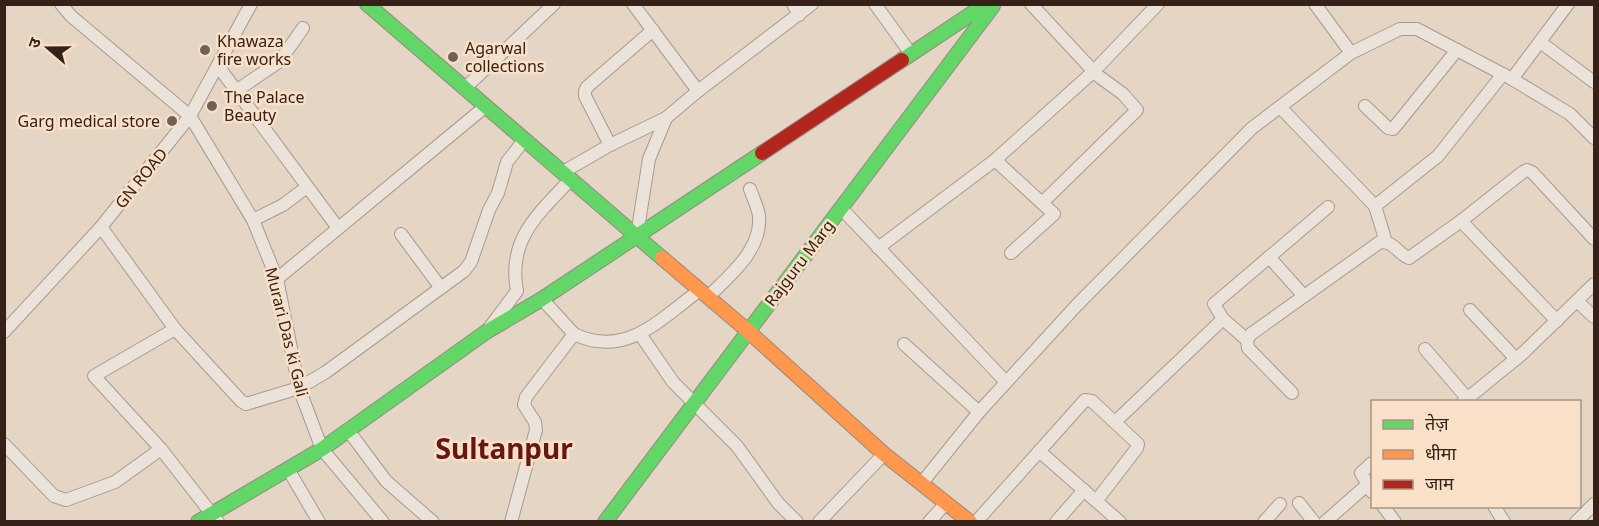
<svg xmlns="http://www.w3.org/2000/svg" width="1599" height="526" font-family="Georgia,'Noto Sans Devanagari',serif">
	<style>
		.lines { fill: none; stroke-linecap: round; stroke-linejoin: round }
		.street-casing { stroke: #a89a90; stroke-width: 14 }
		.fast-casing { stroke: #988a80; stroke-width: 16 }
		.slow-casing { stroke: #988a80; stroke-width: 16 }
		.jam-casing { stroke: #988a80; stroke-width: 16 }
		.street { stroke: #ebe2d9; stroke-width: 12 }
		.fast { stroke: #63d668; stroke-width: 14 }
		.slow { stroke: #ff974d; stroke-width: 14 }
		.jam { stroke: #b3261e; stroke-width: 14 }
		.poi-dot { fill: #736055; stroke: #f8e1c8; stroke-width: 2 }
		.labels { text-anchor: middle; stroke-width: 5; stroke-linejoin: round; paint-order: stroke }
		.poi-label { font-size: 16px; fill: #362119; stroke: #f8e1c8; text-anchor: start }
		.street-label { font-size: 16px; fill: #362119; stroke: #f8e1c8 }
		.town-label { font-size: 28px; font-weight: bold; fill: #661615; stroke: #f8e1c8 }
	</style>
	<rect width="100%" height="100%" fill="#e4d5c5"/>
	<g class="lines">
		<defs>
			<g id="street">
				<path d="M61,4L71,16L190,116L253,220L277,279L299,388L322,449L383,522"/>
				<path d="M633,4L698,91"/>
				<path d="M793,4L799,15"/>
				<path d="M875,4L911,54"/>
				<path d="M1031,4L1097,75L1123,94L1137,110L1042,203"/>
				<path d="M1540,42L1594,82"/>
				<path d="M1351,53L1400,29H1417L1512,79L1568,4"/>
				<path d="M218,66L338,228"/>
				<path d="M1512,79L1570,114L1594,138"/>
				<path d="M464,89L554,4"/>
				<path d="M236,91L280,61L303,28"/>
				<path d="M1365,106L1388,128L1393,129L1457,50"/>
				<path d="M1280,107L1375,206"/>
				<path d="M610,145L585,96V91L587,87L653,30"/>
				<path d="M995,160L1054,214L1011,253"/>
				<path d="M563,172L610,145L666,118"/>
				<path d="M841,208L1006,382"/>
				<path d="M253,220L283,205L307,187"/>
				<path d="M1461,221L1557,321"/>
				<path d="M401,234L441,288"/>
				<path d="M637,235L649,159L666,118L698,91L812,4"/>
				<path d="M1386,242L1375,206L1438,156L1503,74"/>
				<path d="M878,248L995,160L1094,71L1158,4"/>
				<path d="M1269,257L1304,296"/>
				<path d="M277,279L486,106"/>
				<path d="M708,297C729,276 762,250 759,216C758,207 753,198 750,189"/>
				<path d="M542,299L574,334"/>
				<path d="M1578,302L1594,317"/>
				<path d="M1470,310L1516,359"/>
				<path d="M490,327L517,291C507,239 539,213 571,179"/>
				<path d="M175,329L241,401L246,404L299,388L326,372L464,271L471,262L489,210L498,193L507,162L524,140"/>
				<path d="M4,332L101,227L190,116L251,4"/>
				<path d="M640,334L673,382L737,446L778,503L797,522"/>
				<path d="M1247,340L1223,319L1214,304L1328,207"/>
				<path d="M904,344L979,412"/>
				<path d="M1425,349L1467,398"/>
				<path d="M1292,393L1248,348L1247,340L1251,334L1380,242C1394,241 1398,254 1409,258L1461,221L1523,172L1527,170L1532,172L1594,239"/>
				<path d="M1463,402L1522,354L1594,284"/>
				<path d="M1115,422L1223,319"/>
				<path d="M348,430L386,481L433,522"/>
				<path d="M4,444L54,496L66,500L115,482L161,449L94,376L175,329L101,227"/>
				<path d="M161,449L218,522"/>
				<path d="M1039,451L1120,522"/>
				<path d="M1372,463L1361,473L1372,492"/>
				<path d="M288,469L319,522"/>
				<path d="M921,484L979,412L1076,306L1252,128L1351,53L1315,4"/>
				<path d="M1299,503L1314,522"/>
				<path d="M1383,506L1395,522"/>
				<path d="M1494,506L1504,522"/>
				<path d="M511,522L536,430L535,422L524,405L526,397L574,334C626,359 660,319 700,290"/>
				<path d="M819,522L884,454"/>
				<path d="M929,522L946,503"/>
				<path d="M976,522L1085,400L1092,401L1138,444L1137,448L1097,500"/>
				<path d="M1056,522L1084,490"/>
				<path d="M1264,522L1280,504"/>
				<path d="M1325,522L1367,485"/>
				<path d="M1576,522L1594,504"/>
			</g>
			<g id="fast">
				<path d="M367,4L662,258"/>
				<path d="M902,60L986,4"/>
				<path d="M198,522L322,449L486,332L542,299L762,153"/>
				<path d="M605,522L993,6"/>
			</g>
			<path id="slow" d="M662,258L748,331L884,454L970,522"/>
			<path id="jam" d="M762,153L902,60"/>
		</defs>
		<use href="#street" class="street-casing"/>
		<use href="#fast" class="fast-casing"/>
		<use href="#slow" class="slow-casing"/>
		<use href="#jam" class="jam-casing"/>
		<use href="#street" class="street"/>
		<use href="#fast" class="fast"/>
		<use href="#slow" class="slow"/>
		<use href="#jam" class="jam"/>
	</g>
	<g class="poi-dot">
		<circle cx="205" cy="50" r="6"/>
		<circle cx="453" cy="57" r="6"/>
		<circle cx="212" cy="106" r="6"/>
		<circle cx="172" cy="121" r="6"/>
	</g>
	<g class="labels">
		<g class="poi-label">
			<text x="217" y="47">Khawaza<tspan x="217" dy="18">fire works</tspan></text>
			<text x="465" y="54">Agarwal<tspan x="465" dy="18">collections</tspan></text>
			<text x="224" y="103">The Palace<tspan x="224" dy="18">Beauty</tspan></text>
			<text x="160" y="127" text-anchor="end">Garg medical store</text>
		</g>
		<g class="street-label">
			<text transform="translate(141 178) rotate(-51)" y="6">GN ROAD</text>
			<text transform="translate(799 263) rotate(-53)" y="6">Rajguru Marg</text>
			<text transform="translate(287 332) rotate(76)" y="6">Murari Das ki Gali</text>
		</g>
		<g class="town-label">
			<text x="504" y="459">Sultanpur</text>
		</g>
	</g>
	<rect width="1599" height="526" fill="none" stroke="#362119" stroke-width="12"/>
	<rect x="1371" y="400" width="210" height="108" fill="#f8e1c8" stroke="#aa9482" stroke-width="1.5"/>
	<rect x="1383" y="420" width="30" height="9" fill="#63d668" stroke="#aa9482" stroke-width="1.5"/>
	<text x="1425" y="430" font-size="18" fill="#362119">तेज़</text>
	<rect x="1383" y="450" width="30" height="9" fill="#ff974d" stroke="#aa9482" stroke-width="1.5"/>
	<text x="1425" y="460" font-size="18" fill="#362119">धीमा</text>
	<rect x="1383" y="480" width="30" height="9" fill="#b3261e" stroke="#aa9482" stroke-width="1.5"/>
	<text x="1425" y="490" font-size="18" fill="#362119">जाम</text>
	<g transform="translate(48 48) rotate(290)" stroke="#f8e1c8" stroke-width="4.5" paint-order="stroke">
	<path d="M0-4.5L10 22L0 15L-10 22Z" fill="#362119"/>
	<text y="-9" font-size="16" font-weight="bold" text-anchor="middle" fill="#362119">उ</text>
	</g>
</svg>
